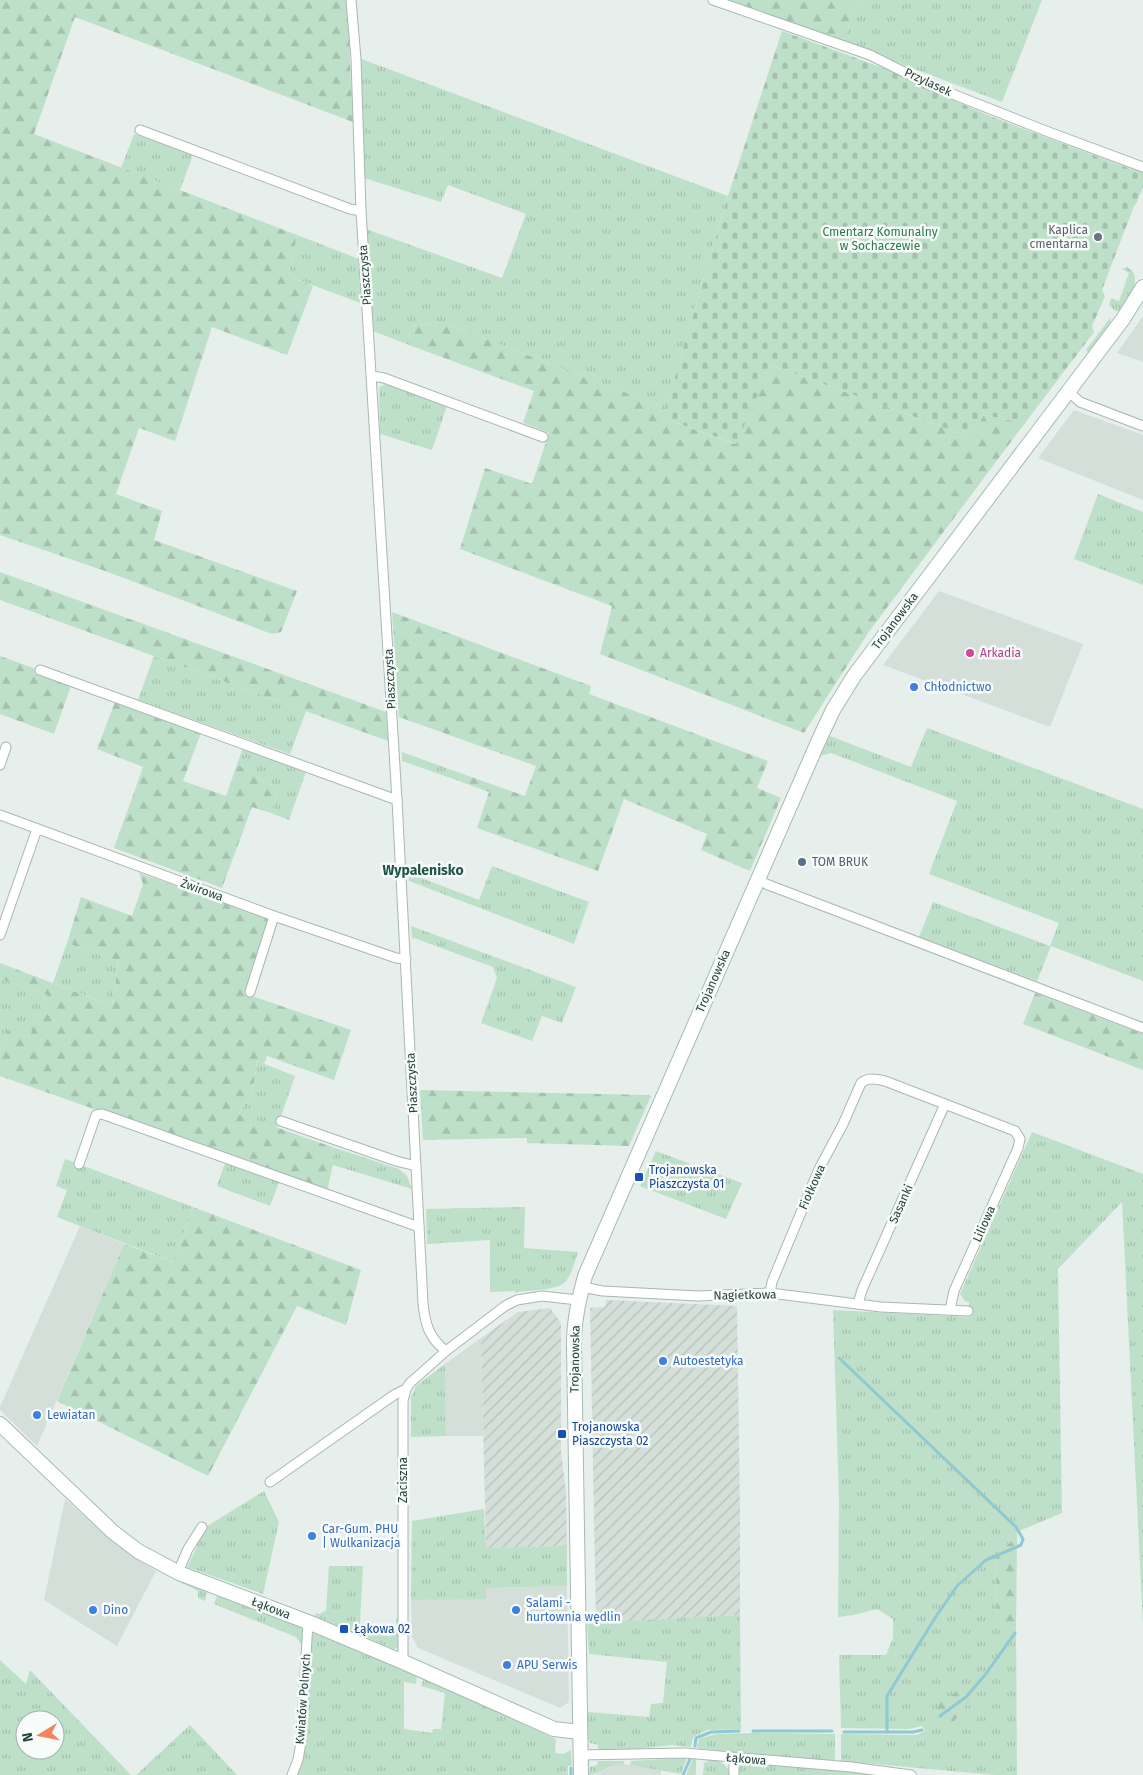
<svg xmlns="http://www.w3.org/2000/svg" width="1143" height="1775" font-family="'Fira Sans',sans-serif">
	<style>
		.built { fill: #d4dfda }
		.industrial { fill: url(#industrial-furrows) }
		.grass { fill: url(#grass-tufts); fill-rule: evenodd }
		.forest { fill: url(#forest-firs) }
		.cemetery { fill: url(#cemetery-stones) }
		.lines { fill: none; stroke-linecap: round; stroke-linejoin: round }
		.stream { stroke: #8ec9d4; stroke-width: 3 }
		.street-casing { stroke: #a8b8b2; stroke-width: 11 }
		.secondary-casing { stroke: #a4bbb3; stroke-width: 16 }
		.street { stroke: #fff; stroke-width: 9 }
		.secondary { stroke: #fff; stroke-width: 14 }
		.worship-dot { fill: #6b7280; stroke: #f7fbf9; stroke-width: 2 }
		.hotel-dot { fill: #d1479c; stroke: #f7fbf9; stroke-width: 2 }
		.shop-dot { fill: #3f7fe0; stroke: #f7fbf9; stroke-width: 2 }
		.service-dot { fill: #5c6f8a; stroke: #f7fbf9; stroke-width: 2 }
		.transit-dot { fill: #1a4fb4; stroke: #f7fbf9; stroke-width: 2 }
		.labels { text-anchor: middle; stroke-width: 5; stroke-linejoin: round; paint-order: stroke }
		.street-label { font-size: 12px; fill: #24423a; stroke: #f7fbf9 }
		.worship-label { font-size: 12px; fill: #5b616d; stroke: #f7fbf9; text-anchor: end }
		.park-label { font-size: 12px; fill: #2d7a4b; stroke: #f7fbf9 }
		.hotel-label { font-size: 12px; fill: #b23c85; stroke: #f7fbf9; text-anchor: start }
		.shop-label { font-size: 12px; fill: #366cbe; stroke: #f7fbf9; text-anchor: start }
		.service-label { font-size: 12px; fill: #4e5e75; stroke: #f7fbf9; text-anchor: start }
		.transit-label { font-size: 12px; fill: #164399; stroke: #f7fbf9; text-anchor: start }
		.neighbourhood-label { font-size: 14px; font-weight: bold; fill: #1f5548; stroke: #f7fbf9 }
	</style>
	<defs>
		<pattern id="industrial-furrows" width="10" height="10" patternUnits="userSpaceOnUse" patternTransform="scale(1.25)"><rect width="10" height="10" fill="#d4dfda"/><path d="M-1 1l2-2M0 10L10 0M9 11l2-2" fill="none" stroke="#b6c1bc"/></pattern>
		<pattern id="grass-tufts" width="24" height="20" patternUnits="userSpaceOnUse" patternTransform="scale(1.25)"><rect width="24" height="20" fill="#bfe0c8"/><path d="M3 7l-1-3M5 7V3M7 7l1-3M15 17l-1-3M17 17v-4M19 17l1-3" fill="none" stroke="#a4c1ad"/></pattern>
		<pattern id="forest-firs" width="22" height="20" patternUnits="userSpaceOnUse" patternTransform="scale(1.25)"><rect width="22" height="20" fill="#bfe0c8"/><path d="M5 1l3.5 6h-7zM16 11l3.5 6h-7z" fill="#a4c1ad"/></pattern>
		<pattern id="cemetery-stones" width="16" height="16" patternUnits="userSpaceOnUse" patternTransform="scale(1.25)"><rect width="16" height="16" fill="#bfe0c8"/><path d="M2 7V4a2 2 0 0 1 4 0v3zM10 15v-3a2 2 0 0 1 4 0v3z" fill="#a4c1ad"/></pattern>
	</defs>
	<rect width="100%" height="100%" fill="#e6efeb"/>
	<g class="built">
		<path d="M1143,316V362L1117,353Z"/>
		<path d="M1074,410L1143,435V500L1038,458Z"/>
		<path d="M939,591L1083,644L1050,727L883,665Z"/>
		<path d="M80,1226L124,1244L37,1446L0,1410V1407Z"/>
		<path d="M481,1338L483,1436H446L445,1364Z"/>
		<path d="M65,1499L117,1545L156,1571L117,1646L44,1600Z"/>
		<path d="M567,1586L569,1702L560,1708L418,1648L412,1637L411,1600L486,1598V1588Z"/>
		<path d="M617,1763L661,1770V1775H596Z"/>
	</g>
	<g class="industrial">
		<path d="M606,1300L737,1306L740,1514V1615L596,1623L590,1308L605,1307Z"/>
		<path d="M550,1308L561,1323V1452L566,1491L567,1546L486,1548L481,1338L518,1312Z"/>
	</g>
	<g class="grass">
		<path d="M858,0H1042L1002,102L843,42Z"/>
		<path d="M359,58L728,196L666,408L441,322L410,326L409,345L373,331L366,229L502,278L526,214L448,185L441,202L364,178Z"/>
		<path d="M134,134L193,155L180,190L121,168Z"/>
		<path d="M297,235L359,259L363,304L288,276Z"/>
		<path d="M1127,267C1143,276 1132,296 1123,311H1115L1109,305L1111,298L1119,301L1129,273L1122,269Z"/>
		<path d="M1110,318L1112,325L1089,353L1086,350Z"/>
		<path d="M386,384L447,406L432,450L380,434L379,387Z"/>
		<path d="M1098,494L1143,512V585L1074,559Z"/>
		<path d="M154,656L306,711L290,754L138,700Z"/>
		<path d="M927,728L1143,809V981L1051,946L1037,981L919,937L933,902L1050,946L1059,923L929,874L957,801L831,753L820,756L830,736L911,767Z"/>
		<path d="M243,748L306,772L289,820L271,813L278,790L237,764Z"/>
		<path d="M402,752L460,773L459,781L402,761Z"/>
		<path d="M492,866L589,902L574,944L409,881L408,873L479,900Z"/>
		<path d="M411,926L576,987L562,1023L542,1016L532,1041L481,1023L497,978L493,967L414,938L412,939Z"/>
		<path d="M67,943L118,961L113,1006L53,983Z"/>
		<path d="M0,979L47,995L32,1024V1038L7,1032L0,1051Z"/>
		<path d="M257,1061L295,1076L277,1128L238,1114L252,1095Z"/>
		<path d="M1032,1132L1143,1174V1625L1122,1202L1058,1269L1062,1513L1017,1532V1539L996,1551L997,1626L1016,1629L1017,1775H995L841,1761V1734L917,1735L925,1731L922,1726L909,1729L841,1728L839,1655H886L893,1638V1619L877,1609L854,1615L838,1617L839,1501L833,1310L969,1317V1302L965,1301L960,1294Z"/>
		<path d="M332,1147L399,1169L407,1176L412,1189L333,1165Z"/>
		<path d="M656,1151L742,1183L726,1219L640,1186Z"/>
		<path d="M65,1159L193,1207L173,1262L57,1217L67,1190L56,1186Z"/>
		<path d="M226,1160L280,1180L270,1206L217,1186Z"/>
		<path d="M525,1207L524,1248L578,1252C575,1260 572,1274 566,1281C557,1292 529,1289 515,1293V1291L490,1292V1240L427,1244L426,1209Z"/>
		<path d="M445,1364L446,1436L411,1437V1397L416,1386Z"/>
		<path d="M264,1491L279,1522L263,1594L187,1567L197,1547V1539L204,1528Z"/>
		<path d="M484,1509L486,1548L567,1546V1586L486,1588V1599L411,1600L412,1521Z"/>
		<path d="M329,1566H363L360,1624L389,1637L396,1632V1618L400,1619V1644L398,1647L394,1649L315,1616L316,1613L320,1614L326,1610Z"/>
		<path d="M178,1581L207,1591L205,1601L198,1598V1591Z"/>
		<path d="M218,1594L231,1599V1601L303,1626V1648L296,1637L214,1604Z"/>
		<path d="M740,1615L741,1729L707,1730L693,1737L691,1747L671,1745L633,1750H598V1745L590,1743L588,1739V1712L649,1717L651,1704L663,1703L667,1662L589,1654L587,1623Z"/>
		<path d="M313,1632L417,1675L416,1684L404,1682V1729L432,1733L433,1729H441L445,1693L421,1686L424,1678L556,1739L555,1753L563,1754L571,1750L572,1765L568,1766V1775H296L301,1765L305,1748L312,1636Z"/>
		<path d="M0,1660L26,1684L30,1670L131,1775H0ZM25,1720H55V1750H25Z"/>
		<path d="M190,1725L237,1775H136Z"/>
		<path d="M752,1733L835,1734V1758L834,1761L789,1758L697,1748L699,1739L716,1734Z"/>
		<path d="M687,1758L681,1774L630,1765L631,1761Z"/>
		<path d="M693,1758H696V1775H686Z"/>
		<path d="M711,1759C722,1762 727,1764 730,1775H703L704,1763Z"/>
		<path d="M598,1761H624V1764C611,1762 602,1775 588,1775L590,1767L597,1765Z"/>
		<path d="M747,1762L865,1772L884,1775H738C738,1767 740,1765 747,1762Z"/>
	</g>
	<g class="forest">
		<path d="M0,0H347L353,122L75,17L34,134L297,235L288,276L313,286L287,355L212,327L175,441L139,428L116,494L162,511L154,540L297,591L281,632L272,634L108,572L0,535Z"/>
		<path d="M725,0H858L843,42Z"/>
		<path d="M441,322L666,408L663,418L735,444L771,365L970,437L984,415L1025,423L868,633L804,733L600,654L612,606L460,549L485,468L532,484L549,433L523,423L534,391L409,345L410,326Z"/>
		<path d="M0,572L386,712L388,741L0,600Z"/>
		<path d="M392,612L591,686L589,694L768,761L757,788L781,798L750,871L701,850L707,834L624,799L598,871L477,828L489,792L459,781L460,773L525,796L536,766L399,717Z"/>
		<path d="M0,656L36,669L35,673L71,686L54,734L0,714Z"/>
		<path d="M115,702L201,733L183,781L226,796L237,764L278,790L271,813L252,807L222,888L114,848L143,767L97,749Z"/>
		<path d="M139,873L270,919L246,994L351,1030L334,1080L267,1056L264,1064L257,1061L252,1095L238,1114L332,1147L333,1165L327,1191L0,1076V1051L7,1031L31,1038L32,1024L47,995L0,979V963L113,1006L118,961L67,943L81,897L132,916L143,884Z"/>
		<path d="M1035,993L1143,1034V1070L1023,1024Z"/>
		<path d="M420,1090L648,1095L651,1096L629,1146L527,1143V1138L423,1140Z"/>
		<path d="M193,1207L361,1270L346,1325L297,1306L208,1476L57,1401L124,1244L173,1262Z"/>
		<path d="M1017,1539L1016,1629L997,1627L996,1551Z"/>
		<path d="M966,1684L976,1693L954,1721L941,1723L936,1713L938,1705Z"/>
	</g>
	<path class="cemetery" d="M782,31L905,76L941,95L995,118L1131,169L1143,171V187L1136,204L1134,206L1102,290L1105,296L1092,326L1094,332L1025,423L984,415L970,437L771,365L736,444L663,418L728,196Z"/>
	<g class="lines">
		<g class="stream">
			<path d="M839,1358L1016,1527L1023,1539L1021,1545L986,1560L957,1586L935,1618L887,1696V1732"/>
			<path d="M940,1716L966,1697L985,1675L1015,1633"/>
			<path d="M753,1731H832"/>
			<path d="M844,1732H913L922,1730"/>
			<path d="M695,1746L696,1738L711,1732L739,1731"/>
			<path d="M571,1768V1775"/>
			<path d="M683,1775L690,1759"/>
		</g>
		<defs>
			<g id="street">
				<path d="M351,0L356,59L361,211L397,800L423,1303C425,1324 429,1338 446,1351"/>
				<path d="M713,0L870,55L932,86L1046,131L1143,167"/>
				<path d="M140,130L350,209L361,211"/>
				<path d="M372,376L384,378L543,437"/>
				<path d="M1068,391L1080,402L1143,426"/>
				<path d="M40,670L397,800"/>
				<path d="M0,765L6,747"/>
				<path d="M0,815L274,916L396,958L406,959"/>
				<path d="M758,879L766,884L1143,1028"/>
				<path d="M0,935L37,829"/>
				<path d="M250,992L274,916"/>
				<path d="M281,1121L396,1161L416,1166"/>
				<path d="M79,1164L96,1115L102,1114L419,1227"/>
				<path d="M582,1287L603,1291L698,1296L770,1293L881,1307L968,1311"/>
				<path d="M770,1293L772,1282L819,1169L843,1124L861,1083C868,1077 876,1079 885,1081L1015,1131L1020,1139L1018,1148L954,1291L950,1310"/>
				<path d="M858,1304L862,1290L945,1104"/>
				<path d="M270,1482L394,1395L406,1389L410,1383L446,1351L505,1306L517,1300L542,1296L578,1300"/>
				<path d="M178,1572L188,1549L202,1527"/>
				<path d="M401,1661L403,1655V1401L406,1389"/>
				<path d="M580,1755L685,1753L851,1767L911,1775"/>
				<path d="M734,1758V1775"/>
				<path d="M292,1775L298,1760L301,1742L308,1622"/>
			</g>
			<g id="secondary">
				<path d="M0,1424L113,1532L138,1551L179,1573L308,1622L401,1661L554,1729L580,1732"/>
				<path d="M581,1775L574,1344C574,1320 579,1299 585,1276L818,742L833,710L854,676L878,644L1123,319L1143,287"/>
			</g>
		</defs>
		<use href="#street" class="street-casing"/>
		<use href="#secondary" class="secondary-casing"/>
		<use href="#street" class="street"/>
		<use href="#secondary" class="secondary"/>
	</g>
	<circle class="worship-dot" cx="1098" cy="237" r="5"/>
	<circle class="hotel-dot" cx="970" cy="653" r="5"/>
	<g class="shop-dot">
		<circle cx="914" cy="687" r="5"/>
		<circle cx="663" cy="1361" r="5"/>
		<circle cx="37" cy="1415" r="5"/>
		<circle cx="312" cy="1536" r="5"/>
		<circle cx="93" cy="1610" r="5"/>
		<circle cx="516" cy="1610" r="5"/>
		<circle cx="507" cy="1665" r="5"/>
	</g>
	<circle class="service-dot" cx="802" cy="862" r="5"/>
	<g class="transit-dot">
		<rect x="634" y="1172" width="10" height="10" rx="2.5"/>
		<rect x="557" y="1429" width="10" height="10" rx="2.5"/>
		<rect x="339" y="1624" width="10" height="10" rx="2.5"/>
	</g>
	<g class="labels">
		<g class="street-label">
			<text transform="translate(928 82) rotate(25)" y="4">Przylasek</text>
			<text transform="translate(365 275) rotate(-94)" y="4">Piaszczysta</text>
			<text transform="translate(895 621) rotate(-53)" y="4">Trojanowska</text>
			<text transform="translate(390 679) rotate(-93)" y="4">Piaszczysta</text>
			<text transform="translate(202 890) rotate(20)" y="4">Żwirowa</text>
			<text transform="translate(713 981) rotate(-66)" y="4">Trojanowska</text>
			<text transform="translate(412 1083) rotate(-93)" y="4">Piaszczysta</text>
			<text transform="translate(812 1187) rotate(-66)" y="4">Fiołkowa</text>
			<text transform="translate(901 1204) rotate(-66)" y="4">Sasanki</text>
			<text transform="translate(984 1224) rotate(-66)" y="4">Liliowa</text>
			<text transform="translate(745 1295) rotate(-1)" y="4">Nagietkowa</text>
			<text transform="translate(575 1359) rotate(-89)" y="4">Trojanowska</text>
			<text transform="translate(403 1480) rotate(-90)" y="4">Zaciszna</text>
			<text transform="translate(271 1608) rotate(21)" y="4">Łąkowa</text>
			<text transform="translate(303 1699) rotate(-86)" y="4">Kwiatów Polnych</text>
			<text transform="translate(746 1759) rotate(5)" y="4">Łąkowa</text>
		</g>
		<g class="worship-label">
			<text x="1088" y="234">Kaplica<tspan x="1088" dy="14">cmentarna</tspan></text>
		</g>
		<g class="park-label">
			<text x="880" y="236">Cmentarz Komunalny<tspan x="880" dy="14">w Sochaczewie</tspan></text>
		</g>
		<g class="hotel-label">
			<text x="980" y="657">Arkadia</text>
		</g>
		<g class="shop-label">
			<text x="924" y="691">Chłodnictwo</text>
			<text x="673" y="1365">Autoestetyka</text>
			<text x="47" y="1419">Lewiatan</text>
			<text x="322" y="1533">Car-Gum. PHU<tspan x="322" dy="14">| Wulkanizacja</tspan></text>
			<text x="526" y="1607">Salami -<tspan x="526" dy="14">hurtownia wędlin</tspan></text>
			<text x="103" y="1614">Dino</text>
			<text x="517" y="1669">APU Serwis</text>
		</g>
		<g class="service-label">
			<text x="812" y="866">TOM BRUK</text>
		</g>
		<g class="transit-label">
			<text x="649" y="1174">Trojanowska<tspan x="649" dy="14">Piaszczysta 01</tspan></text>
			<text x="572" y="1431">Trojanowska<tspan x="572" dy="14">Piaszczysta 02</tspan></text>
			<text x="354" y="1633">Łąkowa 02</text>
		</g>
		<g class="neighbourhood-label">
			<text x="423" y="875">Wypalenisko</text>
		</g>
	</g>
	<g transform="translate(40 1735) rotate(260)"><circle r="24" fill="#f7fbf9" stroke="#a3b1ad"/>
	<path d="M0-4L9 19L0 12L-9 19Z" fill="#f4845f"/>
	<text y="-8" font-size="14" font-weight="bold" text-anchor="middle" fill="#24423a">N</text>
	</g>
</svg>
